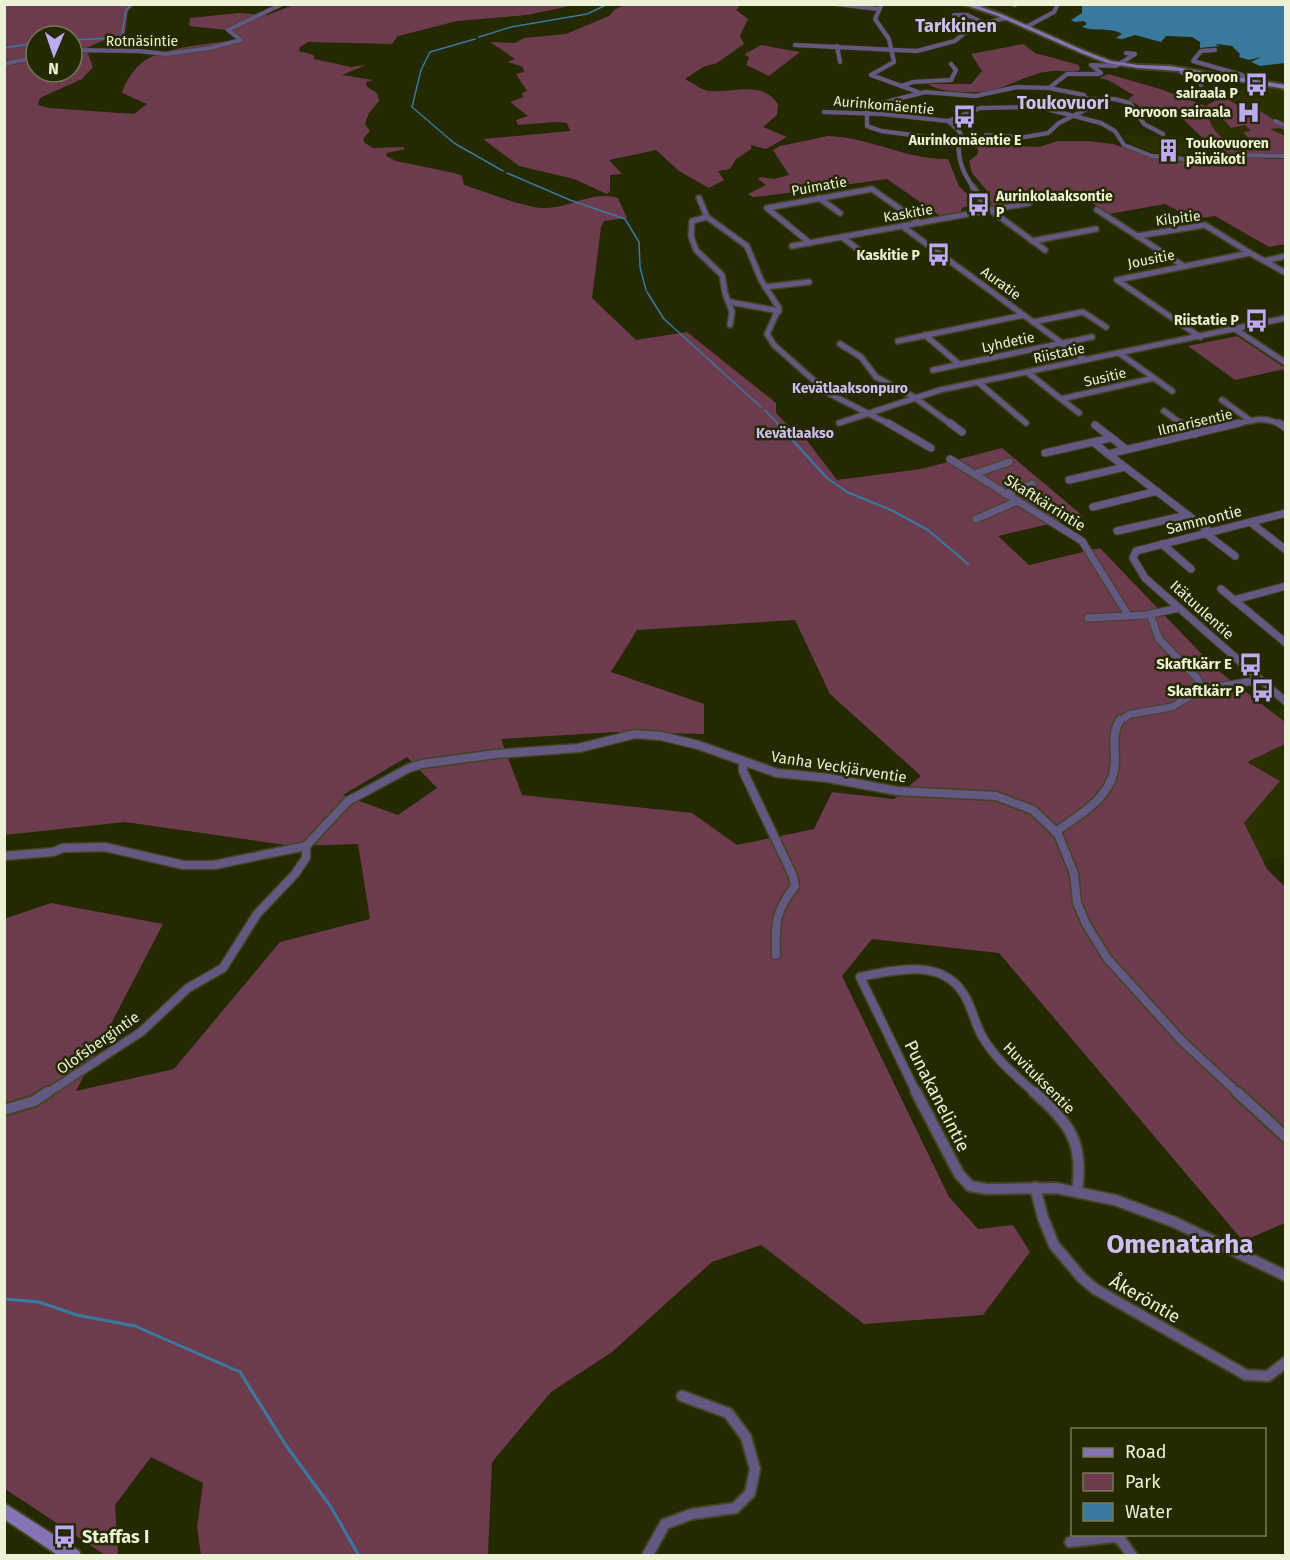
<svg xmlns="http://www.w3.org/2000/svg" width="1290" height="1560" font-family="'Fira Sans',sans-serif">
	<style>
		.built { fill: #2b3000 }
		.green { fill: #6c3b4e; fill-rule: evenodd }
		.water { fill: #39799e }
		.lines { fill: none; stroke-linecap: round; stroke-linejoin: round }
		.stream-far2 { stroke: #39799e; stroke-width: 1.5 }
		.stream-far1 { stroke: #39799e; stroke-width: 2 }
		.stream { stroke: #39799e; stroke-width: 3 }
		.street-far4-casing { stroke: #40451e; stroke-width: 5 }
		.street-far3-casing { stroke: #40451e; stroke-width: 8 }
		.street-far2-casing { stroke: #40451e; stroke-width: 9 }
		.street-far1-casing { stroke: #40451e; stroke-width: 11 }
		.street-casing { stroke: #40451e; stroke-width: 14 }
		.secondary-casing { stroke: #40451e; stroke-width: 4 }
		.street-far4 { stroke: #635881; stroke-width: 4 }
		.street-far3 { stroke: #635881; stroke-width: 5 }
		.street-far2 { stroke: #635881; stroke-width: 7 }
		.street-far1 { stroke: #635881; stroke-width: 8 }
		.street { stroke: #635881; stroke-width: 10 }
		.secondary { fill: #8673b5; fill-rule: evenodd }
		.labels { text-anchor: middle; stroke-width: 5; stroke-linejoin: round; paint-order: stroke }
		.far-street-label { font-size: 14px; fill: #ecf2d6; stroke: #242900 }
		.far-poi-label { font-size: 14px; font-weight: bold; fill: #ecf2d6; stroke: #242900; text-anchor: end }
		.far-neighbourhood-label { font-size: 14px; font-weight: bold; fill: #cebff8; stroke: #242900 }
		.street-label { font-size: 15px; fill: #ecf2d6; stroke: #242900 }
		.poi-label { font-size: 15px; font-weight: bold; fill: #ecf2d6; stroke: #242900; text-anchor: end }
		.far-district-label { font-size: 18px; font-weight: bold; fill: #cebff8; stroke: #242900 }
		.near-street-label { font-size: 18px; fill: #ecf2d6; stroke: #242900 }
		.near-poi-label { font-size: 18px; font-weight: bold; fill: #ecf2d6; stroke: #242900; text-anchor: start }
		.near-district-label { font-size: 26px; font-weight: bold; fill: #cebff8; stroke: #242900 }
	</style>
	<rect width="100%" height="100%" fill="#242900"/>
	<g class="built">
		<path d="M1251,84L1285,89V147L1232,144L1213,130L1209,119L1222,96Z"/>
		<path d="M1123,135L1197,137L1214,152L1184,156L1161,154L1135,146Z"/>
		<path d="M1285,707V856L1262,863L1148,749Z"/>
	</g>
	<g class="green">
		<path d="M285,4L575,5L527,15L457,21L398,36L392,44L308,42L300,47L299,51L314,55V59L351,67L366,65L342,75L373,80L366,82L367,87L377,93L379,101L369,113L365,124L370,131L363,139L365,143L373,148L403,147L405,149L387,153L386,156L396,161L454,173L462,176L464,185C484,191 525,208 545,208C570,208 592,190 618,198L627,218L604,221L601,227L592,298L636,340L687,332L776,403V413L789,426L802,434L837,480L921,469L1002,448L1083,516L998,536L1029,565L1100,548L1216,669L1285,722V744L1247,762L1280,781L1244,823L1267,869L1285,887V1223L1243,1241L999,953L872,939L842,976L949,1197L978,1229L1013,1225L1030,1252L983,1315L864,1324L761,1245L712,1262L612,1352L551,1392L492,1462L488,1555H201L197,1527L203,1483L151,1457L115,1505L118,1555H105L5,1489L4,919L51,903L163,924L76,1091L174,1069L280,942L370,919L358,844L293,846L125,822L5,835V5H134L128,11L124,40L107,39L86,48L93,67L82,79L40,98L38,105L49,108L134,114L147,104L122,93C126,80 137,63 151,57C178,45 213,44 242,39L226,30L189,26L190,18L239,13L267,15L291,6ZM36,36H72V72H36ZM795,620L830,694L921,776L894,799L832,792L814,829L737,845L692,813L522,795L501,739L617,732L704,734V704L611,672L637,630ZM407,757L437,788L398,815L343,795Z"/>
		<path d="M627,4L737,5L739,7L736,10L748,19L740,36L744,44L717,63L703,67L685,79C692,83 703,91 711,91C735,93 761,80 778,104L777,115L763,127L787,137L766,149L751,145V149L736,159L730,169L718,171L724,180L709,188L679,171L656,150L609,160L622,174L610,175V191L607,194L574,179L519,166L483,139L570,131L567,123L555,122L518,125L516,120L528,116L510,102L523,97L522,93L527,91L516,74L524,72L523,67L508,62L515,59L490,42L515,43L524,38L566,34L609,16L614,10Z"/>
		<path d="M1023,44L1035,53L1079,65L1080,70C1069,74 1062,70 1052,71C1032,73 1016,82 998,89C983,94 941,94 928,84H971L982,71L971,54Z"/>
		<path d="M761,45L800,52L769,76L746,65L749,58L745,54Z"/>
		<path d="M1108,74L1160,89L1206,106L1222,96L1239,106L1259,110L1285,128V130L1280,128L1270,129L1285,136V155L1217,152L1184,120L1166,109L1142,111L1139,106L1128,99L1134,95C1120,89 1114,80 1099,78ZM1209,119H1223L1231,128L1245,125L1251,131L1243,132L1251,141L1261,145C1239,146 1217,143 1209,119Z"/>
		<path d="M828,136C869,137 907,160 948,159L959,186L967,194L972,205L962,208L960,213L940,216L887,179L765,196L753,197L748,194L766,185L758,179L760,177L774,179L789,175L773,150L780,146Z"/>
		<path d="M1058,141H1088L1113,144L1149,156L1185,161L1230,157L1285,159V244L1269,247L1215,216L1194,219L1165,204L1109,214L1081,196L1027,192L1014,194L1026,203L992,208L988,192L972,173L969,161L977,155L978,149L968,144L1039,147Z"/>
		<path d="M1237,336L1285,368V369L1235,380L1188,346Z"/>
	</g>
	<path class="water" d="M1082,5H1285V63L1260,66L1251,62L1261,57L1249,60L1239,57L1240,54L1232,46L1217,44L1216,45L1220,46L1200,48V42L1192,37L1166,36L1161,42L1135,35L1122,39L1116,38L1122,34C1112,27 1095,32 1082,27L1087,24L1084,21L1075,22L1071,20L1082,13Z"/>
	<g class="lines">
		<g class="stream-far2">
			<path d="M479,37L511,27L587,14L608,4"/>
			<path d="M475,39L430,52L421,70L412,107L454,143L503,171"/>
			<path d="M72,40L116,38L122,35L126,10L132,4"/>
			<path d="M4,48L36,43"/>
			<path d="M507,173L570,200L625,219L639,242L640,267L646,290"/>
			<path d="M647,292L664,319L761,407"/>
			<path d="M765,410L779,425"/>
		</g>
		<path class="stream-far1" d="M777,423L827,478L847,492L891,510L928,530L968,564"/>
		<path class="stream" d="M4,1299L39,1302L77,1315L135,1326L240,1372L285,1444L331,1507L359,1556"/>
		<defs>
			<g id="street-far4">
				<path d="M836,4L878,9"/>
				<path d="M1012,4L1015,5"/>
				<path d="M977,7L984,4"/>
				<path d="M954,15H967L984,23"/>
				<path d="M1028,26L1054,12L1058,4"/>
				<path d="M795,45L917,51L955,41L973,26L1006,18"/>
				<path d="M837,46L840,62"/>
				<path d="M72,50L138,51L166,54L210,48L241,40L228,30L282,4"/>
				<path d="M1215,50L1201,51L1193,61L1242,75L1253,83"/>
				<path d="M4,64L36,57"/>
				<path d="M1183,70L1181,72L1203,80L1201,85"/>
				<path d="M871,75L894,62L889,39L875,19L882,4"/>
				<path d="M871,75L918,92"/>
				<path d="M901,86L913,82L951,80L956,70L951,64"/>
				<path d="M1088,99H1114L1130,103L1144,124L1163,134"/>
				<path d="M824,112L882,114L948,121L980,108L1039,107L1101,123L1115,131L1124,145L1152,156L1184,159L1222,155L1286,156"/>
				<path d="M948,121C971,140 956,134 959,153C960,167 967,178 974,189"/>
				<path d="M1275,121L1286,126"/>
				<path d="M986,135L1025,137L1048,133L1059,123L1091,107L1084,95L1049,88"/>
				<path d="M928,137L881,131L867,126V104L886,102L925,92L975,96L1017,87L1049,88L1067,74H1098L1101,73L1091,65L1116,66L1135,54L1126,53"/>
			</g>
			<g id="street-far3">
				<path d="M973,187L985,206L1045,250"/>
				<path d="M699,198L707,217L747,246L761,280L779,308L767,334L774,345L828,393L891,425"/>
				<path d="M819,198L840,213"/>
				<path d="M1097,210L1182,265"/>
				<path d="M707,217L692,221L691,236L696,250L722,275L725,293L732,312L730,325"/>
				<path d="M902,226L1085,360"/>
				<path d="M1137,236L1205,225L1250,253"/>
				<path d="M842,237L864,254"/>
				<path d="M1032,241L1096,229"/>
				<path d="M810,243L767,208L872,189L920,223"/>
				<path d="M792,246L1029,203"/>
				<path d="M1264,261L1286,256"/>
				<path d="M765,287L809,282"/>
				<path d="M730,302L779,311"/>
				<path d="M1033,322L1083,312L1106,327"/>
				<path d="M1235,329L1286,363"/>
				<path d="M925,335L959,364"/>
				<path d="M1200,337L1117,280L1250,253L1286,273"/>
				<path d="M898,341L1024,315"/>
				<path d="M840,344L861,357L876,377L914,397L952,425"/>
				<path d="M933,370L1092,337"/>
				<path d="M1027,372L1061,399L1154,378L1119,353"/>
				<path d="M1154,378L1172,391"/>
				<path d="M979,383L1026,423"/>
				<path d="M1061,399L1079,413"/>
				<path d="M1222,400L1251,421"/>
				<path d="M1164,411L1183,425"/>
				<path d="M839,423L940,390L1286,318"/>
				<path d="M1232,425C1250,421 1264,415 1281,425"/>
			</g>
			<g id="street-far2">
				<path d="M888,423L931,448"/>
				<path d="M950,423L962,432"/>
				<path d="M1181,423L1195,434"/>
				<path d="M1279,423L1286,428"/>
				<path d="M1095,425L1126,449"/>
				<path d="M1093,442L1108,454"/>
				<path d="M1045,453L1111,438"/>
				<path d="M950,459L1082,541L1128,615"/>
				<path d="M974,474L1009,462"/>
				<path d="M1069,480L1125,467"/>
				<path d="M1005,494L1032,484"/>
				<path d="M1093,507L1157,491"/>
				<path d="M1286,513L1136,551L1133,558L1145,578L1286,702"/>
				<path d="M976,519L1018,501"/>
				<path d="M1250,522L1286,550"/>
				<path d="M1117,531L1188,515"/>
				<path d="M1210,532L1108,454L1239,423"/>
				<path d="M1205,533L1235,556"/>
				<path d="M1162,544L1191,569"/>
				<path d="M1221,589L1286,643"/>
				<path d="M1234,600L1286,586"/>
				<path d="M1150,614L1159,639L1197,678L1202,689"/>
				<path d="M1088,618L1146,615L1179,608"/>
				<path d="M1119,721L1131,714L1172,707L1202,689L1260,680"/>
			</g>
			<g id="street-far1">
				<path d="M743,763V771L793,876L795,886C775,911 775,924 776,955"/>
				<path d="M1055,832C1081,814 1115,796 1115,760C1115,745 1112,732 1120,720"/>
				<path d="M4,856L53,852L63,848L105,847L183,865H214L306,846L348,801L409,768L422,764L496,754L579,748L635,734L661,736L698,745L777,773L828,778L897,791L996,796L1033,810L1058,834L1074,874L1077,903L1086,924L1107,958L1182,1041L1239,1094"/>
				<path d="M46,1094L141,1032L188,988L223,968L257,914L295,874L306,858V846"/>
				<path d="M917,1094L860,977C894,970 941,958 963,993C972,1006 974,1022 982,1036C995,1059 1016,1076 1036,1094"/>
			</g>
			<g id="street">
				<path d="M916,1092L959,1174L970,1186L987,1189L1056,1188L1115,1200L1174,1222L1286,1276"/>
				<path d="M1034,1092C1070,1123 1084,1143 1077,1191"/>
				<path d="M1237,1092L1286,1137"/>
				<path d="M4,1110L34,1101L48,1092"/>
				<path d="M1035,1187L1043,1218L1054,1245L1082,1278L1095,1289L1246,1375L1268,1376L1286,1362"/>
				<path d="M1070,1542L1114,1537L1121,1540L1132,1556"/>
				<path d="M647,1556L665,1524L692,1514L735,1508L750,1493L755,1469L746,1437L728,1413L682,1396"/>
			</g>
			<g id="secondary">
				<path d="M962,4H972L1001,14L1085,51L1111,61L1138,65L1170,66L1286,85V89L1179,71L1138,68L1107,63L1081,53L998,16Z"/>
				<path d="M4,1503L79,1551L81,1556H59L4,1519Z"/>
			</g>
		</defs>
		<use href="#street-far4" class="street-far4-casing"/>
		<use href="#street-far3" class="street-far3-casing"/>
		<use href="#street-far2" class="street-far2-casing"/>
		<use href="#street-far1" class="street-far1-casing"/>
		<use href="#street" class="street-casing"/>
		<use href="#secondary" class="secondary-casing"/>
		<use href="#street-far4" class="street-far4"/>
		<use href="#street-far3" class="street-far3"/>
		<use href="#street-far2" class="street-far2"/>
		<use href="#street-far1" class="street-far1"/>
		<use href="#street" class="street"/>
		<use href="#secondary" class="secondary"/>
	</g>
	<defs>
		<symbol id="bus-bare" viewBox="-9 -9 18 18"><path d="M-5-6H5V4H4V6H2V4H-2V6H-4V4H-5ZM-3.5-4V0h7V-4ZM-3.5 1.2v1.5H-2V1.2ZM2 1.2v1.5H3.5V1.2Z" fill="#bea9f5" stroke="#242900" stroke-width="2.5" paint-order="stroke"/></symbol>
		<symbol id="hospital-bare" viewBox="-9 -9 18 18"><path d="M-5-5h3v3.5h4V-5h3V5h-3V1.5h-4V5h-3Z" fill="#bea9f5" stroke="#242900" stroke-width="2.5" paint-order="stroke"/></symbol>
		<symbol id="building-bare" viewBox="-9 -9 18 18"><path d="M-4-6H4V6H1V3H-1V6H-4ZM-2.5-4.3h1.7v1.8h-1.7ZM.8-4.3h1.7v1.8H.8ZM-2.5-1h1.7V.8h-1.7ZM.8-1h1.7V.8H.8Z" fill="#bea9f5" stroke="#242900" stroke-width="2.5" paint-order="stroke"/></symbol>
	</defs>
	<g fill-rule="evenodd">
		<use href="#bus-bare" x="1240" y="68" width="33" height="33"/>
		<use href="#hospital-bare" x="1232" y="96" width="33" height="33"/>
		<use href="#bus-bare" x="948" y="100" width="33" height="33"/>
		<use href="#building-bare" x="1152" y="134" width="33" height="33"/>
		<use href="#bus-bare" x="962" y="188" width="33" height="33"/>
		<use href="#bus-bare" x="922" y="238" width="33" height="33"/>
		<use href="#bus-bare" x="1240" y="304" width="33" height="33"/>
		<use href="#bus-bare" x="1234" y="648" width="33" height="33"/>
		<use href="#bus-bare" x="1246" y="674" width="33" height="33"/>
		<use href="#bus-bare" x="48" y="1520" width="33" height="33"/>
	</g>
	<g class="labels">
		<g class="far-street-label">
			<text x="142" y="46">Rotnäsintie</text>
			<text transform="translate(884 105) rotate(5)" y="5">Aurinkomäentie</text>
			<text transform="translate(819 186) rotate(-10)" y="5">Puimatie</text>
			<text transform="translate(908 213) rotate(-10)" y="5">Kaskitie</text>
			<text transform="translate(1178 218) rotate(-7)" y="5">Kilpitie</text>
			<text transform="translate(1151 259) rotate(-11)" y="5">Jousitie</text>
			<text transform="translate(1001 283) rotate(36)" y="5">Auratie</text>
			<text transform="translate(1008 342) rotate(-12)" y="5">Lyhdetie</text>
			<text transform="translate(1059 353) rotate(-12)" y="5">Riistatie</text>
			<text transform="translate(1105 377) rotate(-13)" y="5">Susitie</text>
			<text transform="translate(1195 422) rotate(-13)" y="5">Ilmarisentie</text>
		</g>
		<g class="far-poi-label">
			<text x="1238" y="82">Porvoon<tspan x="1238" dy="16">sairaala P</tspan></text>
			<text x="1231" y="117">Porvoon sairaala</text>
			<text x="965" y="145" text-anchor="middle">Aurinkomäentie E</text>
			<text x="1186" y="148" text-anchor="start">Toukovuoren<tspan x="1186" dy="16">päiväkoti</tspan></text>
			<text x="996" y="201" text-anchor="start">Aurinkolaaksontie<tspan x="996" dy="16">P</tspan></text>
			<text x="920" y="260">Kaskitie P</text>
			<text x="1239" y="325">Riistatie P</text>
		</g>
		<g class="far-neighbourhood-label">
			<text x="850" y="393">Kevätlaaksonpuro</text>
			<text x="795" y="438">Kevätlaakso</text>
		</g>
		<g class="street-label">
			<text transform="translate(1045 503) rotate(32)" y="5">Skaftkärrintie</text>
			<text transform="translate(1204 520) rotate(-14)" y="5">Sammontie</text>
			<text transform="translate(1202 610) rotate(42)" y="5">Itätuulentie</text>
			<text transform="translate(839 767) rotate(9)" y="5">Vanha Veckjärventie</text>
			<text transform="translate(98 1043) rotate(-35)" y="5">Olofsbergintie</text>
			<text transform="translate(1039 1078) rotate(45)" y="5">Huvituksentie</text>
		</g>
		<g class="poi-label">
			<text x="1232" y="669">Skaftkärr E</text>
			<text x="1244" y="696">Skaftkärr P</text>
		</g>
		<g class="far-district-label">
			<text x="956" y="32">Tarkkinen</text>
			<text x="1063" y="109">Toukovuori</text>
		</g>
		<g class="near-street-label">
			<text transform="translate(937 1096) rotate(63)" y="6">Punakanelintie</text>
			<text transform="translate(1145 1299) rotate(30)" y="6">Åkeröntie</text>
		</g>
		<g class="near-poi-label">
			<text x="82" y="1543">Staffas I</text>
		</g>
		<g class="near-district-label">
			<text x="1180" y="1253">Omenatarha</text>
		</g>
	</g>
	<rect width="1290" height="1560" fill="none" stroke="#ecf2d6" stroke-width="12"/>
	<rect x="1071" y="1428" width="195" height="108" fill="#242900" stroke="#747956" stroke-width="1.5"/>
	<rect x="1083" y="1448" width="30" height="9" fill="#8673b5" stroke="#747956" stroke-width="1.5"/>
	<text x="1125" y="1458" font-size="18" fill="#ecf2d6">Road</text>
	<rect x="1083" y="1473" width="30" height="18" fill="#6c3b4e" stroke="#747956" stroke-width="1.5"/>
	<text x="1125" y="1488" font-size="18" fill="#ecf2d6">Park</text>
	<rect x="1083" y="1503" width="30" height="18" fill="#39799e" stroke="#747956" stroke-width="1.5"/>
	<text x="1125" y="1518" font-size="18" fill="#ecf2d6">Water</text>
	<g transform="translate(54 54) rotate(182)"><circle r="28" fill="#242900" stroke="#747956" stroke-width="1.5"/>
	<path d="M0-4.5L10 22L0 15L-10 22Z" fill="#bea9f5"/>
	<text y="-9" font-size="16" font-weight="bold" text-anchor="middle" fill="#ecf2d6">N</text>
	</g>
</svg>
